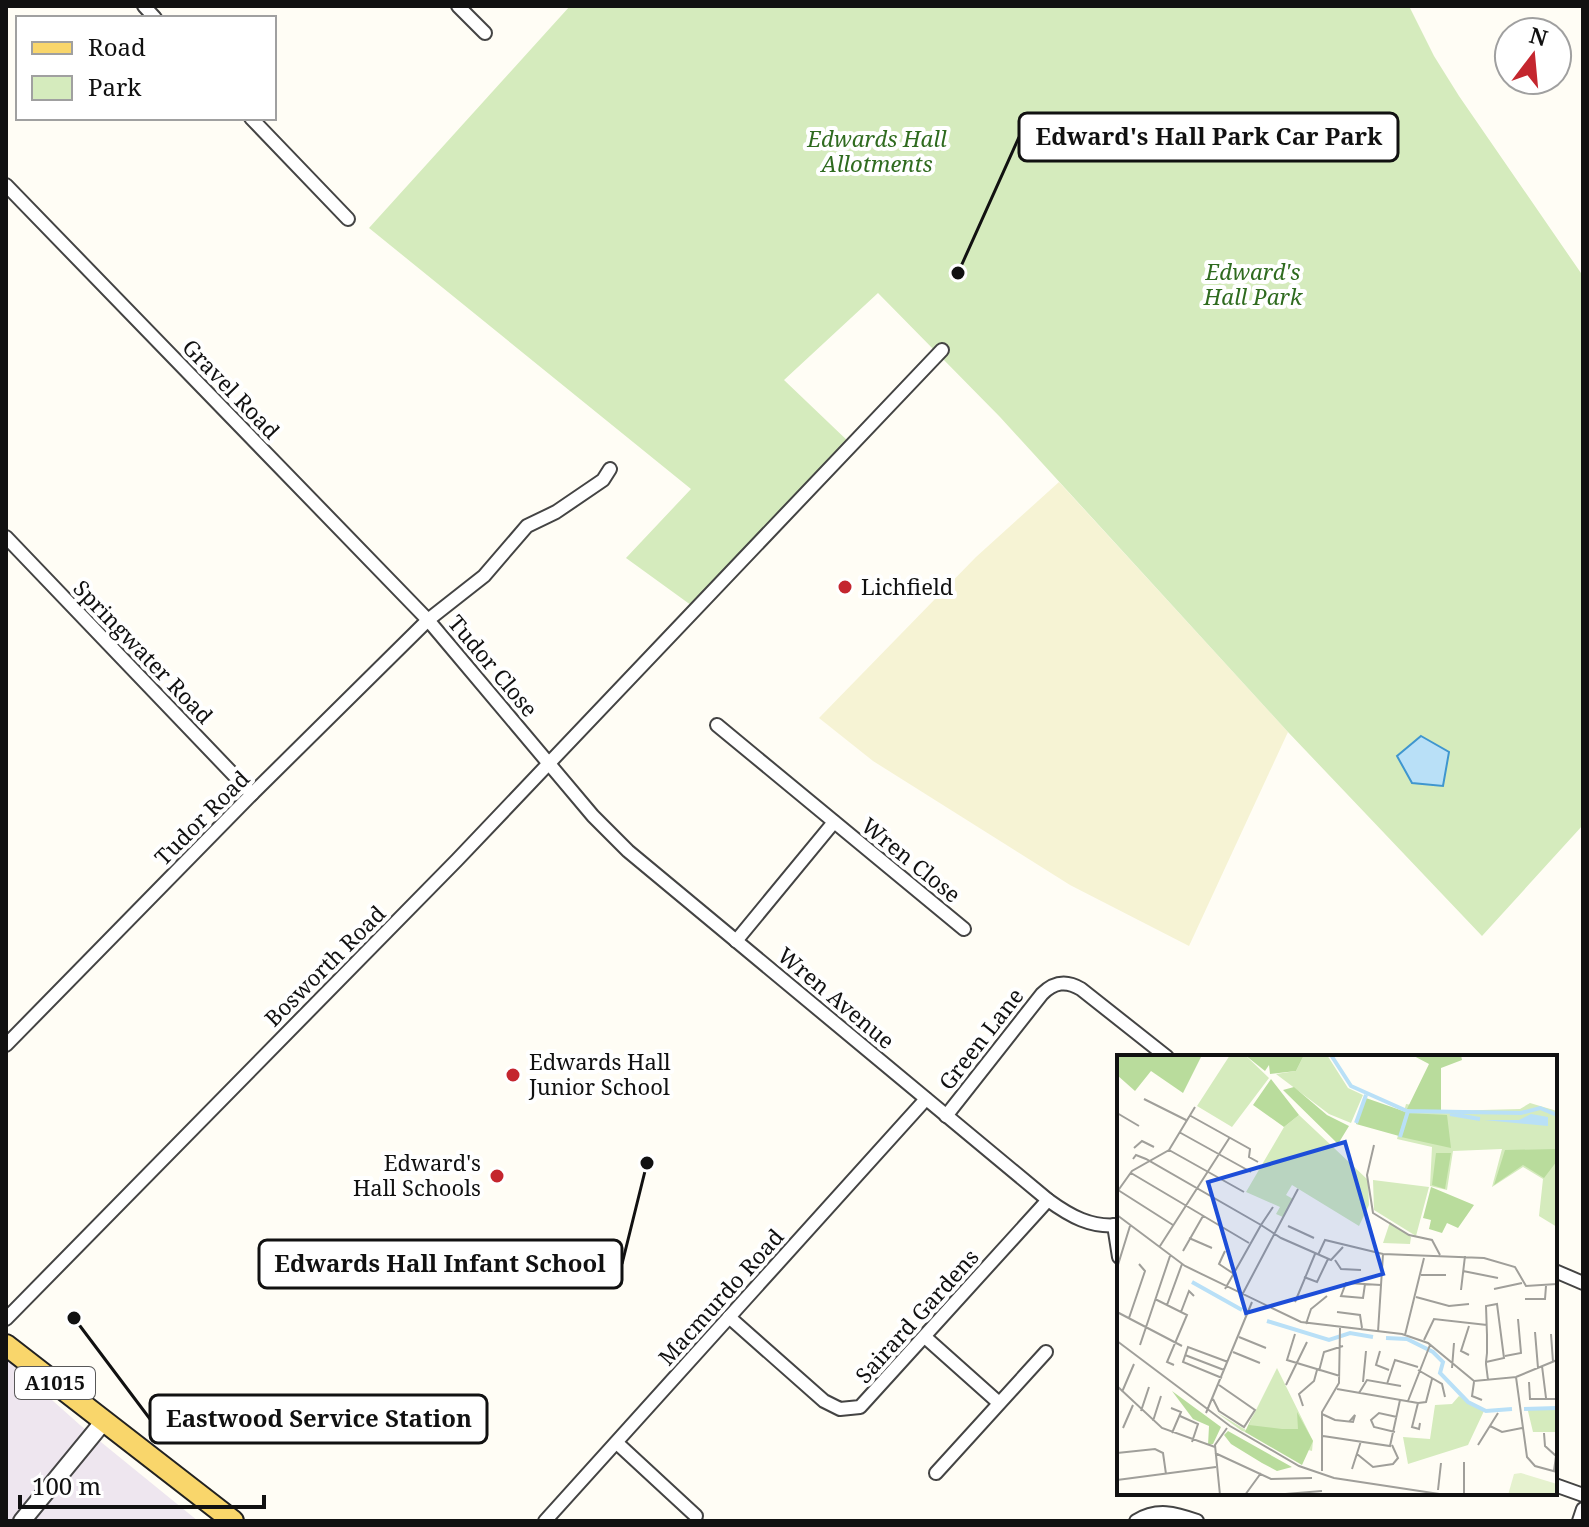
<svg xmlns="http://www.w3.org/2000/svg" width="1589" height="1527" font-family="'Noto Serif',serif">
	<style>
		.industrial { fill: #eee6ef }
		.farmland { fill: #f6f3d4 }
		.green { fill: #d5ebbd }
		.water { fill: #b9e0f7; stroke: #3f96cf; stroke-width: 2 }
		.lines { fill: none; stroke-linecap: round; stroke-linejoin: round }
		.minor-casing { stroke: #444; stroke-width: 16 }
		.tertiary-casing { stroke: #444; stroke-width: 20 }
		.primary-casing { stroke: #222; stroke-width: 24 }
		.minor { stroke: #fff; stroke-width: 12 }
		.tertiary { stroke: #fff; stroke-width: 16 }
		.primary { stroke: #f9d66b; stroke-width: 20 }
		.poi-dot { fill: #c4262e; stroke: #fff; stroke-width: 3 }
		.labels { text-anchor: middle; stroke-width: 8; stroke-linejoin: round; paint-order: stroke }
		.shield { fill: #fff; stroke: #585858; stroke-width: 2 }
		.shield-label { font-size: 20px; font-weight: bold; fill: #111 }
		.park-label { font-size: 22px; font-style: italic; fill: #2f6b1f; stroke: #fff }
		.street-label { font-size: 22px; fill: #111; stroke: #fff }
		.poi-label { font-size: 22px; fill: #111; stroke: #fff; text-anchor: start }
		.inset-river { fill: none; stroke: #b9e0f7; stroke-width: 4 }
		.inset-road { fill: none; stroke: #a09f9a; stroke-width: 2 }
		.view { fill: #1d4ed8; fill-opacity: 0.15; stroke: #1d4ed8; stroke-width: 4 }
		.inset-edge { fill: none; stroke: #111; stroke-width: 4 }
		.leader { fill: none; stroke: #111; stroke-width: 3 }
		.callout-dot { fill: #111; stroke: #fff; stroke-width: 3 }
		.callout { fill: #fff; stroke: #111; stroke-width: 3 }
		.callout-label { font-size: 24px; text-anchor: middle; font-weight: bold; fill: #111 }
	</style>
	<rect width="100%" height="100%" fill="#fffdf5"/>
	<path class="industrial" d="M6,1359L80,1425L198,1521H6Z"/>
	<path class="farmland" d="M1059,482L1288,732L1189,946L1070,885L873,761L819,718L976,557Z"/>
	<path class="green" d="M570,6H1409L1434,56L1459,96L1583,276V825L1482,936L1288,732L1000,417L878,293L784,380L851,444L695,608L626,558L691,489L369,228Z"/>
	<path class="water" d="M1421,736L1449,752L1443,786L1412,783L1397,756Z"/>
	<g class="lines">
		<defs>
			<g id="minor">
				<path d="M144,6L155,18"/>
				<path d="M458,6L485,33"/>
				<path d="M251,118L348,219"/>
				<path d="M6,185L428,620L252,794L6,1045"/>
				<path d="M610,469L603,480L556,512L527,526L484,576L428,620L593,816L628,851L1048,1200C1070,1216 1091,1228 1119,1225"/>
				<path d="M6,537L252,794"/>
				<path d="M717,725L964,929"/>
				<path d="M736,941L834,822"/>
				<path d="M946,1116L1042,994C1054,982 1066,980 1081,989L1167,1057"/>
				<path d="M1114,1225L1119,1257"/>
				<path d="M1555,1271L1583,1283"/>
				<path d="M729,1317L824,1401L840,1409L860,1407L1048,1200"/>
				<path d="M6,1319L457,860L942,350"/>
				<path d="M925,1337L999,1403"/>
				<path d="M617,1443L696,1516"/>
				<path d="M936,1473L1046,1352"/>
				<path d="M1555,1485L1583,1495"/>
				<path d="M545,1521L926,1099"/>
				<path d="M1136,1521C1157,1508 1175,1513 1197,1521"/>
				<path d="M1579,1521L1583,1509"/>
			</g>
			<path id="tertiary" d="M22,1521L104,1421"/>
			<path id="primary" d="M6,1345L233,1521"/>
		</defs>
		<use href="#minor" class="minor-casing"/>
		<use href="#tertiary" class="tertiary-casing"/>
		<use href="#primary" class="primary-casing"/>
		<use href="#minor" class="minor"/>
		<use href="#tertiary" class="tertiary"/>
		<use href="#primary" class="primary"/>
	</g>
	<g class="poi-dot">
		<circle cx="845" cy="587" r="8"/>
		<circle cx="513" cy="1075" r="8"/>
		<circle cx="497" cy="1176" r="8"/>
	</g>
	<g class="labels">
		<rect class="shield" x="15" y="1367" width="80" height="32" rx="6"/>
		<g class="shield-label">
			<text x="55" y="1390">A1015</text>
		</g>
		<g class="park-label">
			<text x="877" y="147">Edwards Hall<tspan x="877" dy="25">Allotments</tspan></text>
			<text x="1253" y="280">Edward's<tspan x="1253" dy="25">Hall Park</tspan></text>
		</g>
		<g class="street-label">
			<text transform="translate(231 389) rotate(46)" y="8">Gravel Road</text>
			<text transform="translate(143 652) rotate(46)" y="8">Springwater Road</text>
			<text transform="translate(493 666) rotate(50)" y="8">Tudor Close</text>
			<text transform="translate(202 818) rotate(-45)" y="8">Tudor Road</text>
			<text transform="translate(911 860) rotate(39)" y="8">Wren Close</text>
			<text transform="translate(325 966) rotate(-45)" y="8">Bosworth Road</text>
			<text transform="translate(836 998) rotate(40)" y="8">Wren Avenue</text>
			<text transform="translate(981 1039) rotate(-52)" y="8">Green Lane</text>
			<text transform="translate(721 1297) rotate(-48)" y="8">Macmurdo Road</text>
			<text transform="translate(917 1316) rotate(-48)" y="8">Sairard Gardens</text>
		</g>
		<g class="poi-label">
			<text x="861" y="595">Lichfield</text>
			<text x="529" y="1070">Edwards Hall<tspan x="529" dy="25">Junior School</tspan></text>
			<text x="481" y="1171" text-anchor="end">Edward's<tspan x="481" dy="25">Hall Schools</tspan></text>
		</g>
	</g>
	<g transform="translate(1117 1055)">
		<rect width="440" height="440" fill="#fffdf5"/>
		<path d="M113,0H128L152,23L115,72L80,51ZM187,0H210L231,33L246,40L234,68L212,59L159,19L179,16ZM413,48L440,56V172L422,161L426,124L406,112L375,132L385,94L336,96L330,135L313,131L315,92L280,84L289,49L328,56L403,54ZM182,60L251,125L252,150L242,171L175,130L169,140L176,144L166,162L159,159L163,152L129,137L167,72ZM256,125L312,132L299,181L257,155ZM273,167L294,182L293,189L266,188ZM160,313L196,386L195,396L125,376L99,357L129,375ZM342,341L367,356L351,390L291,409L286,382L313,384L318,350L335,349ZM410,352H440V377H416Z" fill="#d5ebbd"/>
		<path d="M0,0H85L66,38L34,16L18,36L0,20ZM128,0L155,1L187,0L179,16L153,19L152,10L148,16ZM295,0H344L345,5L324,13V58L290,54L312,9ZM154,24L182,60L167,72L136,50ZM177,32L210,60L232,71L221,89L166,35ZM249,43L289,57L282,81L239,69ZM291,58L330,60L334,93L284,82ZM440,94V106L427,123L406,110L377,130L388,95ZM319,98H334L328,134L315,130ZM314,132L357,150L341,173L330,168L325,178L312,174L314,165L306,163ZM55,336L104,372L96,389L91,390L92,371L76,364ZM138,356L132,370L165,374H181L180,357L196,386L185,410L128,377ZM111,376L175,412L160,416L145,408L114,389L107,380Z" fill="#b9dc9c"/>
		<path d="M404,418L440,429V440H391L397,419Z" fill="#e6f2cf"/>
		<path d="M414,59L431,62V71L367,65H402Z" fill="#b9e0f7"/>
		<path class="inset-river" d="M214,0L234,31L290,56L404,58L423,53L440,60M333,59L363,64M239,68L249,40M283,82L291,56M75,227L125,255M150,266L212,285L233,278L256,282M269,283L290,284L316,297L326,307L323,318L351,347L369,356L395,354M407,354L440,353"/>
		<path class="inset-road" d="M27,44L69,65M0,58L22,71M72,60L133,94L132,102L141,107M62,77L134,117M257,90L250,120L256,158L292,180L315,185L323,200M17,93L25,86L37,92M52,95L127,137M16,104L19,100L29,104L144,170L108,234M14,118L132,188M1,135L56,170M0,137L15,116L52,95L78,52M156,152L144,170L164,183L214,205L226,192M0,160L68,211L184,267L285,279L311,288L357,326L399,322L410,402L418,411L440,417M171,171L197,183M72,183L95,193M43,191L113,82M66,196L86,161M108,196L102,209L117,219M201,200L208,185L266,199L367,203L398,212L409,231L440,229M218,205L224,214L244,215M0,213L13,171M346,216L381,223M304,220H329M187,222L200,227L211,204M248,229L246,243L224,241L229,228H230L264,230M377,234L405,228M344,235L348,201M124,242L181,134M299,242L332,251L352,249M38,244L70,260L50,307L57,310M408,244H428L429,231M178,247L198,199M50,250L65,209M0,257L65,291M64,257L72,236L77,241M220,257L243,260L245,273M12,263L28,216L22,209M189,269L194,254L210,241M261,277L266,199M418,277L421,313M178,279L170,305L223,321M434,279L436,307M288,280L307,203M122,282L149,293M307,285L317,264L370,270M0,286L113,371L182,411L217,423L329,440M23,290L53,201M263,296L259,310L272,315M116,297L143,308M68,300L107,315M352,300L344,296L352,271M388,301L404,298L401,264M369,307L387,303L380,249L369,251L370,280V298L369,307V309L371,325M425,311L429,343M335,313L337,288M301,315L325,329L328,342M202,316L207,297L226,291M399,322L440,305M105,323L66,307L71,292L111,307M246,327L249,296M357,327L355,341L365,345M412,327L413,344H440M270,329L278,305L301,312M169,330L190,287M0,331L45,373L98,392M220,334L301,348M5,337L17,309M242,338L250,325L284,331M96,344L102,356L127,372L138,355L102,330M291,346L313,290M301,348L295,372L302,374L303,368M301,348L309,347L315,324M186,351L182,339L197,326L200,315M54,353L64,357L55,378M24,356L32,332M89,358L135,247M205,359L218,365L236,367L238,360L232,367M63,361L81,369L75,387M36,366L44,341M373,371L385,377L405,373M6,373L16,350M278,377L257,372L254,365L262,358L280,362M427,378L428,391L439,401L437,416M206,381L273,391L283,345M361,390L381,358M0,398L38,394L46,398L49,419M98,398L154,424L195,423M240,399L256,412L276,409L281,403L275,390M347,407V440M235,414L244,386M205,416V357L222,328L223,273M0,425L99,412M321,435L324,408M103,440L98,390L110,373M128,440L144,418M156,440L205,436"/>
		<path class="view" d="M228,87L266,219L129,258L91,127Z"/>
		<rect width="440" height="440" class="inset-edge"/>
	</g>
	<path class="leader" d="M958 273L1019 137M647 1163L622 1264M74 1318L150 1419"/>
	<g class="callout-dot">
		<circle cx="958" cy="273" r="8"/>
		<circle cx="647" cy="1163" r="8"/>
		<circle cx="74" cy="1318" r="8"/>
	</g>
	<g class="callout">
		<rect x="1019" y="113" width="379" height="48" rx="8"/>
		<rect x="259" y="1240" width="363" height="48" rx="8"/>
		<rect x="150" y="1395" width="337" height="48" rx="8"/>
	</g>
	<g class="callout-label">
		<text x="1209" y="145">Edward's Hall Park Car Park</text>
		<text x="440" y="1272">Edwards Hall Infant School</text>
		<text x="319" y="1427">Eastwood Service Station</text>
	</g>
	<rect width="1589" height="1527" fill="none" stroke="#111111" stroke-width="16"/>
	<rect x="16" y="16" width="260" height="104" fill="#ffffff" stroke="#a0a0a0" stroke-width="2"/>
	<rect x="32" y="42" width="40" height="12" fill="#f9d66b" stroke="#a0a0a0" stroke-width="2"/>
	<text x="88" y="56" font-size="24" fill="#111111">Road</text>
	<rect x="32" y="76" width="40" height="24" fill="#d5ebbd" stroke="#a0a0a0" stroke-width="2"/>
	<text x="88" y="96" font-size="24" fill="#111111">Park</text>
	<g transform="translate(1533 56) rotate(16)"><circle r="38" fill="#ffffff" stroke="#a0a0a0" stroke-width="2"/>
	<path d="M0-6L14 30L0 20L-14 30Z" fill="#c4262e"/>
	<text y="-12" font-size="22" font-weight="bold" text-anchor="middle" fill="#111111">N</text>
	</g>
	<path d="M20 1495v12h244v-12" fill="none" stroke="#111111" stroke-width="4"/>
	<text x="32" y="1495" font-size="24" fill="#111111" stroke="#ffffff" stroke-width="6" paint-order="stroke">100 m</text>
</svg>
